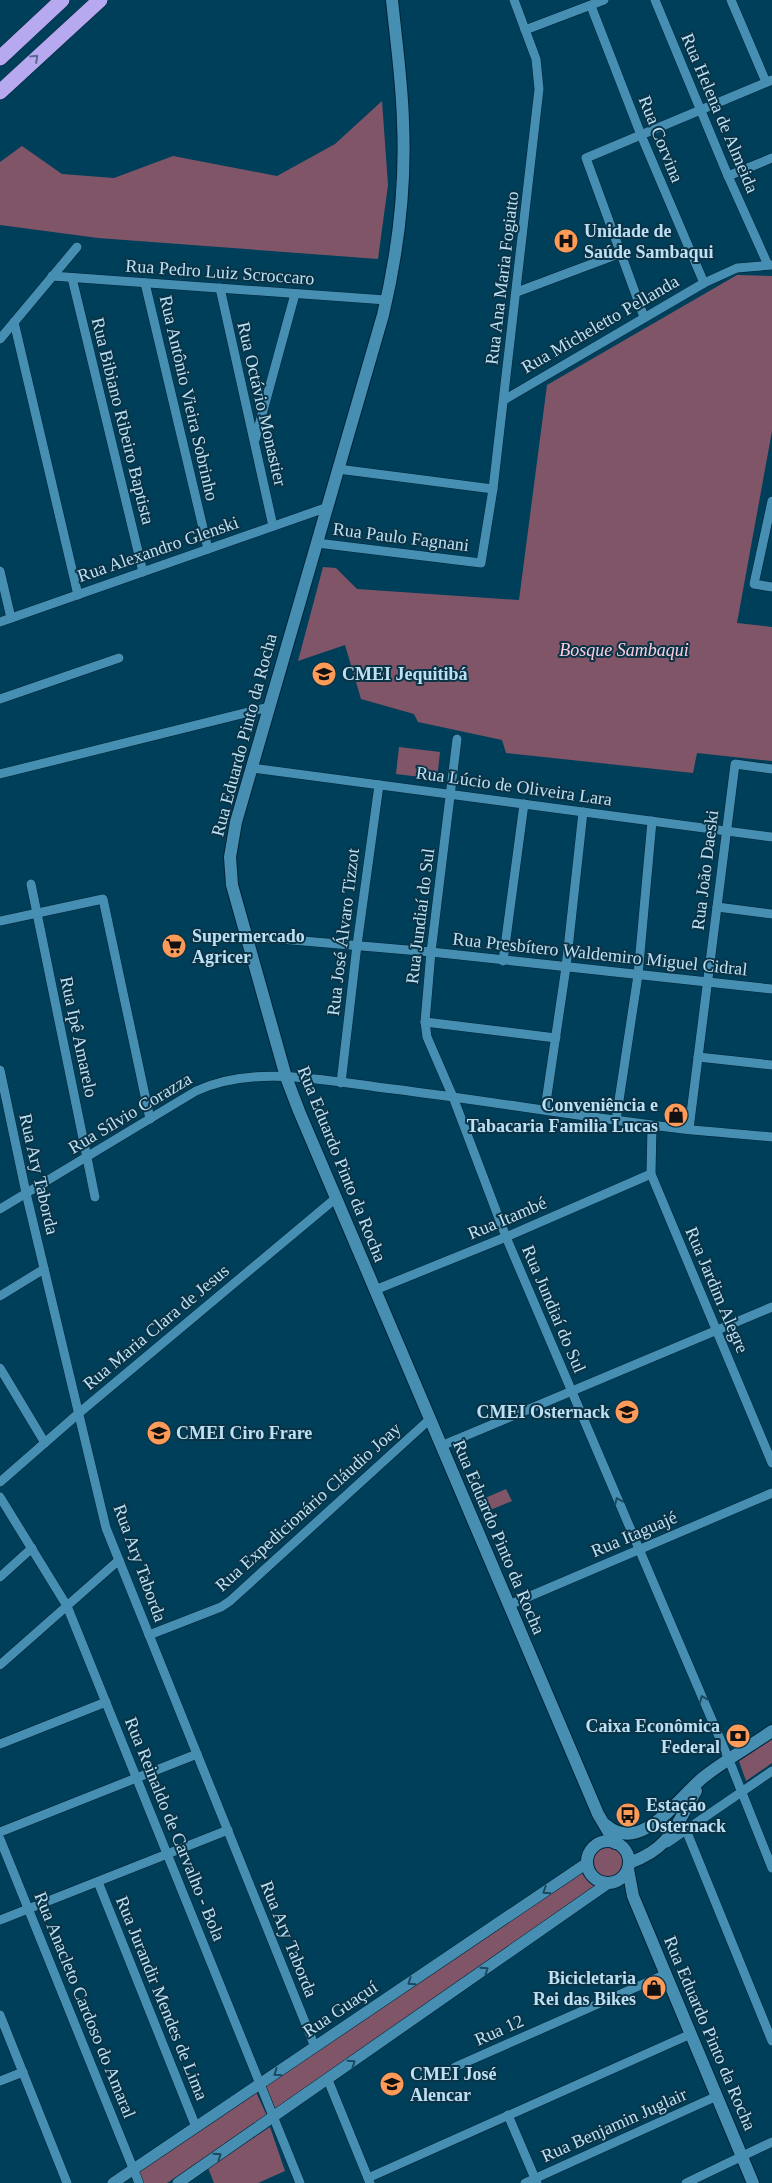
<svg xmlns="http://www.w3.org/2000/svg" width="772" height="2183" font-family="Georgia,serif">
	<style>
		.green { fill: #815568 }
		.lines { fill: none; stroke-linecap: round; stroke-linejoin: round }
		.minor-casing { stroke: #002436; stroke-width: 10 }
		.tertiary-casing { stroke: #002436; stroke-width: 12 }
		.secondary-casing { stroke: #002436; stroke-width: 14 }
		.motorway-casing { stroke: #002436; stroke-width: 16 }
		.minor { stroke: #468eb2; stroke-width: 9 }
		.tertiary { stroke: #468eb2; stroke-width: 11 }
		.secondary { stroke: #468eb2; stroke-width: 12 }
		.motorway { stroke: #b7a9f0; stroke-width: 15 }
		.oneway { stroke: #586892 }
		.oneway2 { stroke: #1a4a61 }
		.labels { text-anchor: middle; stroke-width: 4; stroke-linejoin: round; paint-order: stroke }
		.street-label { font-size: 18px; fill: #bee0f4; stroke: #0b3346 }
		.poi-label { font-size: 18px; font-weight: bold; fill: #bee0f4; stroke: #0b3346; text-anchor: start }
		.park-label { font-size: 18px; font-style: italic; fill: #fbcfe0; stroke: #0b3346 }
	</style>
	<rect width="100%" height="100%" fill="#003f59"/>
	<g class="green">
		<path d="M382,101L388,185L378,259L98,238L0,225V162L22,146L62,174L114,178L173,156L277,176L335,144Z"/>
		<path d="M737,275L772,276V431L737,623L772,627V761L697,753L693,773L506,753L502,740L418,722L414,714L361,699L345,645L298,661L323,567L336,568L357,589L519,600L547,385Z"/>
		<path d="M399,747L440,752L437,779L396,774Z"/>
		<path d="M506,1489L512,1501L488,1511L483,1499Z"/>
		<path d="M772,1739V1763L746,1781L739,1761Z"/>
		<circle cx="608" cy="1863" r="18"/>
		<path d="M582,1872L596,1887L276,2110L266,2086Z"/>
		<path d="M256,2092L267,2116L167,2183H143L138,2170Z"/>
		<path d="M270,2127L285,2171L258,2183H214L208,2168Z"/>
	</g>
	<g class="lines">
		<defs>
			<g id="minor">
				<path d="M655,0L728,176L768,265"/>
				<path d="M731,0L766,82"/>
				<path d="M591,6L641,135L704,283"/>
				<path d="M525,30L604,0"/>
				<path d="M728,176L772,158"/>
				<path d="M52,276L386,300"/>
				<path d="M72,278L143,572"/>
				<path d="M145,283L208,549"/>
				<path d="M220,288L273,526"/>
				<path d="M517,292L621,253"/>
				<path d="M644,317L586,158L772,80"/>
				<path d="M14,322L78,595"/>
				<path d="M0,339L77,247"/>
				<path d="M504,400L704,283L737,268L772,265"/>
				<path d="M255,440L295,294"/>
				<path d="M338,469L493,489"/>
				<path d="M772,501L754,584L772,587"/>
				<path d="M317,543L481,563L493,489L539,89L536,59L514,0"/>
				<path d="M0,571L11,618"/>
				<path d="M0,622L328,507"/>
				<path d="M0,699L119,658"/>
				<path d="M457,739L431,952L425,1022L427,1037L453,1097L506,1237L729,1760L772,1868"/>
				<path d="M252,768L772,837"/>
				<path d="M0,774L269,707"/>
				<path d="M31,884L95,1197"/>
				<path d="M717,907L772,914"/>
				<path d="M0,921L103,899L150,1119"/>
				<path d="M245,936L431,952L772,989"/>
				<path d="M503,961L524,804"/>
				<path d="M425,1022L556,1038"/>
				<path d="M698,1057L772,1065"/>
				<path d="M0,1070L26,1193L106,1528L315,2047"/>
				<path d="M341,1083L357,945L379,785"/>
				<path d="M545,1109L566,967L583,812"/>
				<path d="M616,1120L638,975L652,821"/>
				<path d="M652,1126L651,1174L772,1463"/>
				<path d="M689,1129L735,764L772,769"/>
				<path d="M0,1209L196,1091C256,1063 331,1082 393,1089C480,1100 565,1114 652,1125C691,1131 732,1133 772,1137"/>
				<path d="M375,1290L506,1237L651,1174"/>
				<path d="M0,1296L44,1269"/>
				<path d="M0,1368L45,1443"/>
				<path d="M441,1446L772,1307"/>
				<path d="M0,1482L79,1413L336,1198"/>
				<path d="M0,1497L67,1606L300,2183"/>
				<path d="M0,1577L32,1548"/>
				<path d="M509,1605L772,1493"/>
				<path d="M149,1635L221,1607L230,1601L430,1419"/>
				<path d="M0,1665L119,1560"/>
				<path d="M0,1744L106,1702"/>
				<path d="M686,1830L772,2041"/>
				<path d="M0,1832L197,1754"/>
				<path d="M0,1839L139,2183"/>
				<path d="M667,1843L772,1771"/>
				<path d="M98,1882L196,2127"/>
				<path d="M0,1920L228,1830"/>
				<path d="M0,2015L67,2183"/>
				<path d="M455,2067L666,1974"/>
				<path d="M328,2080L370,2183"/>
				<path d="M0,2081L23,2072"/>
				<path d="M508,2115L537,2183"/>
				<path d="M368,2178L691,2034"/>
				<path d="M525,2183L717,2096"/>
				<path d="M686,2183L772,2142"/>
			</g>
			<g id="tertiary">
				<path d="M113,2183L587,1863"/>
				<path d="M178,2183L607,1884"/>
			</g>
			<g id="secondary">
				<path d="M392,0C396,40 402,81 403,122C406,187 398,252 383,315L236,822L230,857L232,885L286,1077L299,1111L598,1814L615,1843"/>
				<path d="M606,1825C642,1856 680,1795 705,1776C726,1760 750,1746 772,1731"/>
				<circle cx="608" cy="1862" r="21"/>
				<path d="M629,1863C670,1849 676,1825 696,1791"/>
				<path d="M628,1869L633,1896L753,2183"/>
			</g>
			<g id="motorway">
				<path d="M0,58L62,0"/>
				<path d="M0,92L100,0"/>
			</g>
		</defs>
		<use href="#minor" class="minor-casing"/>
		<use href="#tertiary" class="tertiary-casing"/>
		<use href="#secondary" class="secondary-casing"/>
		<use href="#motorway" class="motorway-casing"/>
		<use href="#minor" class="minor"/>
		<use href="#tertiary" class="tertiary"/>
		<use href="#secondary" class="secondary"/>
		<use href="#motorway" class="motorway"/>
	</g>
	<defs><path id="oneway-chevron" d="M-2-3.5L2.5 0L-2 3.5" fill="none" stroke-width="1.6" stroke-linecap="round" stroke-linejoin="round" transform="scale(1.25)"/></defs>
	<use class="oneway" href="#oneway-chevron" transform="translate(35 58) rotate(-43)"/>
	<g class="oneway2">
		<use href="#oneway-chevron" transform="translate(618 1501) rotate(-113)"/>
		<use href="#oneway-chevron" transform="translate(703 1699) rotate(-113)"/>
		<use href="#oneway-chevron" transform="translate(546 1891) rotate(146)"/>
		<use href="#oneway-chevron" transform="translate(485 1970) rotate(-35)"/>
		<use href="#oneway-chevron" transform="translate(411 1982) rotate(146)"/>
		<use href="#oneway-chevron" transform="translate(352 2063) rotate(-35)"/>
		<use href="#oneway-chevron" transform="translate(277 2073) rotate(146)"/>
		<use href="#oneway-chevron" transform="translate(218 2156) rotate(-34)"/>
	</g>
	<defs>
		<symbol id="hospital-disc" viewBox="-11 -11 22 22"><circle r="9.5" fill="#fe9b59" stroke="#0b3346"/><path d="M-5-5h3v3.5h4V-5h3V5h-3V1.5h-4V5h-3Z" fill="#111"/></symbol>
		<symbol id="school-disc" viewBox="-11 -11 22 22"><circle r="9.5" fill="#fe9b59" stroke="#0b3346"/><path d="M0-5L7-2L0 1L-7-2ZM-4 1L0 2.5L4 1V4Q0 6-4 4Z" fill="#111"/></symbol>
		<symbol id="supermarket-disc" viewBox="-11 -11 22 22"><circle r="9.5" fill="#fe9b59" stroke="#0b3346"/><path d="M-6-5.5h2.5l.6 2H6L4.5 2H-2.5L-4.4-4H-6ZM-1.5 3.2a1.3 1.3 0 1 0 .1 0ZM3 3.2a1.3 1.3 0 1 0 .1 0Z" fill="#111"/></symbol>
		<symbol id="shop-disc" viewBox="-11 -11 22 22"><circle r="9.5" fill="#fe9b59" stroke="#0b3346"/><path d="M-5-2.5h2.3a2.7 3.5 0 0 1 5.4 0H5L5.5 6h-11ZM-1.5-2.5h3a1.5 2.3 0 0 0-3 0Z" fill="#111"/></symbol>
		<symbol id="bank-disc" viewBox="-11 -11 22 22"><circle r="9.5" fill="#fe9b59" stroke="#0b3346"/><path d="M-6-4H6V4H-6ZM0-2.3a2.3 2.3 0 1 0 0 4.6a2.3 2.3 0 1 0 0-4.6Z" fill="#111"/></symbol>
		<symbol id="bus-disc" viewBox="-11 -11 22 22"><circle r="9.5" fill="#fe9b59" stroke="#0b3346"/><path d="M-5-6H5V4H4V6H2V4H-2V6H-4V4H-5ZM-3.5-4V0h7V-4ZM-3.5 1.2v1.5H-2V1.2ZM2 1.2v1.5H3.5V1.2Z" fill="#111"/></symbol>
	</defs>
	<g fill-rule="evenodd">
		<use href="#hospital-disc" x="552" y="227" width="28" height="28"/>
		<use href="#school-disc" x="310" y="660" width="28" height="28"/>
		<use href="#supermarket-disc" x="160" y="932" width="28" height="28"/>
		<use href="#shop-disc" x="662" y="1101" width="28" height="28"/>
		<use href="#school-disc" x="613" y="1398" width="28" height="28"/>
		<use href="#school-disc" x="145" y="1419" width="28" height="28"/>
		<use href="#bank-disc" x="724" y="1722" width="28" height="28"/>
		<use href="#bus-disc" x="614" y="1801" width="28" height="28"/>
		<use href="#shop-disc" x="640" y="1974" width="28" height="28"/>
		<use href="#school-disc" x="378" y="2070" width="28" height="28"/>
	</g>
	<g class="labels">
		<g class="street-label">
			<text transform="translate(720 113) rotate(67)" y="6">Rua Helena de Almeida</text>
			<text transform="translate(661 139) rotate(68)" y="6">Rua Corvina</text>
			<text transform="translate(220 272) rotate(4)" y="6">Rua Pedro Luiz Scroccaro</text>
			<text transform="translate(502 278) rotate(-83)" y="6">Rua Ana Maria Fogiatto</text>
			<text transform="translate(600 324) rotate(-30)" y="6">Rua Micheletto Pellanda</text>
			<text transform="translate(189 398) rotate(77)" y="6">Rua Antônio Vieira Sobrinho</text>
			<text transform="translate(262 404) rotate(77)" y="6">Rua Octávio Monastier</text>
			<text transform="translate(123 421) rotate(76)" y="6">Rua Bibiano Ribeiro Baptista</text>
			<text transform="translate(401 537) rotate(7)" y="6">Rua Paulo Fagnani</text>
			<text transform="translate(158 549) rotate(-19)" y="6">Rua Alexandro Glenski</text>
			<text transform="translate(244 735) rotate(-75)" y="6">Rua Eduardo Pinto da Rocha</text>
			<text transform="translate(514 786) rotate(8)" y="6">Rua Lúcio de Oliveira Lara</text>
			<text transform="translate(705 870) rotate(-83)" y="6">Rua João Daeski</text>
			<text transform="translate(420 916) rotate(-83)" y="6">Rua Jundiaí do Sul</text>
			<text transform="translate(343 932) rotate(-83)" y="6">Rua José Álvaro Tizzot</text>
			<text transform="translate(600 954) rotate(6)" y="6">Rua Presbítero Waldemiro Miguel Cidral</text>
			<text transform="translate(79 1037) rotate(78)" y="6">Rua Ipê Amarelo</text>
			<text transform="translate(130 1113) rotate(-31)" y="6">Rua Sílvio Corazza</text>
			<text transform="translate(342 1164) rotate(68)" y="6">Rua Eduardo Pinto da Rocha</text>
			<text transform="translate(39 1174) rotate(77)" y="6">Rua Ary Taborda</text>
			<text transform="translate(507 1218) rotate(-23)" y="6">Rua Itambé</text>
			<text transform="translate(717 1290) rotate(67)" y="6">Rua Jardim Alegre</text>
			<text transform="translate(554 1309) rotate(67)" y="6">Rua Jundiaí do Sul</text>
			<text transform="translate(156 1327) rotate(-40)" y="6">Rua Maria Clara de Jesus</text>
			<text transform="translate(308 1507) rotate(-42)" y="6">Rua Expedicionário Cláudio Joay</text>
			<text transform="translate(634 1534) rotate(-23)" y="6">Rua Itaguajé</text>
			<text transform="translate(499 1537) rotate(67)" y="6">Rua Eduardo Pinto da Rocha</text>
			<text transform="translate(140 1563) rotate(70)" y="6">Rua Ary Taborda</text>
			<text transform="translate(175 1829) rotate(68)" y="6">Rua Reinaldo de Carvalho - Bola</text>
			<text transform="translate(289 1939) rotate(68)" y="6">Rua Ary Taborda</text>
			<text transform="translate(162 1998) rotate(68)" y="6">Rua Jurandir Mendes de Lima</text>
			<text transform="translate(85 2005) rotate(68)" y="6">Rua Anacleto Cardoso do Amaral</text>
			<text transform="translate(340 2009) rotate(-34)" y="6">Rua Guaçuí</text>
			<text transform="translate(499 2030) rotate(-24)" y="6">Rua 12</text>
			<text transform="translate(710 2033) rotate(67)" y="6">Rua Eduardo Pinto da Rocha</text>
			<text transform="translate(614 2125) rotate(-24)" y="6">Rua Benjamin Juglair</text>
		</g>
		<g class="poi-label">
			<text x="584" y="237">Unidade de<tspan x="584" dy="21">Saúde Sambaqui</tspan></text>
			<text x="342" y="680">CMEI Jequitibá</text>
			<text x="192" y="942">Supermercado<tspan x="192" dy="21">Agricer</tspan></text>
			<text x="658" y="1111" text-anchor="end">Conveniência e<tspan x="658" dy="21">Tabacaria Familia Lucas</tspan></text>
			<text x="610" y="1418" text-anchor="end">CMEI Osternack</text>
			<text x="176" y="1439">CMEI Ciro Frare</text>
			<text x="720" y="1732" text-anchor="end">Caixa Econômica<tspan x="720" dy="21">Federal</tspan></text>
			<text x="646" y="1811">Estação<tspan x="646" dy="21">Osternack</tspan></text>
			<text x="636" y="1984" text-anchor="end">Bicicletaria<tspan x="636" dy="21">Rei das Bikes</tspan></text>
			<text x="410" y="2080">CMEI José<tspan x="410" dy="21">Alencar</tspan></text>
		</g>
		<g class="park-label">
			<text x="624" y="656">Bosque Sambaqui</text>
		</g>
	</g>
</svg>
